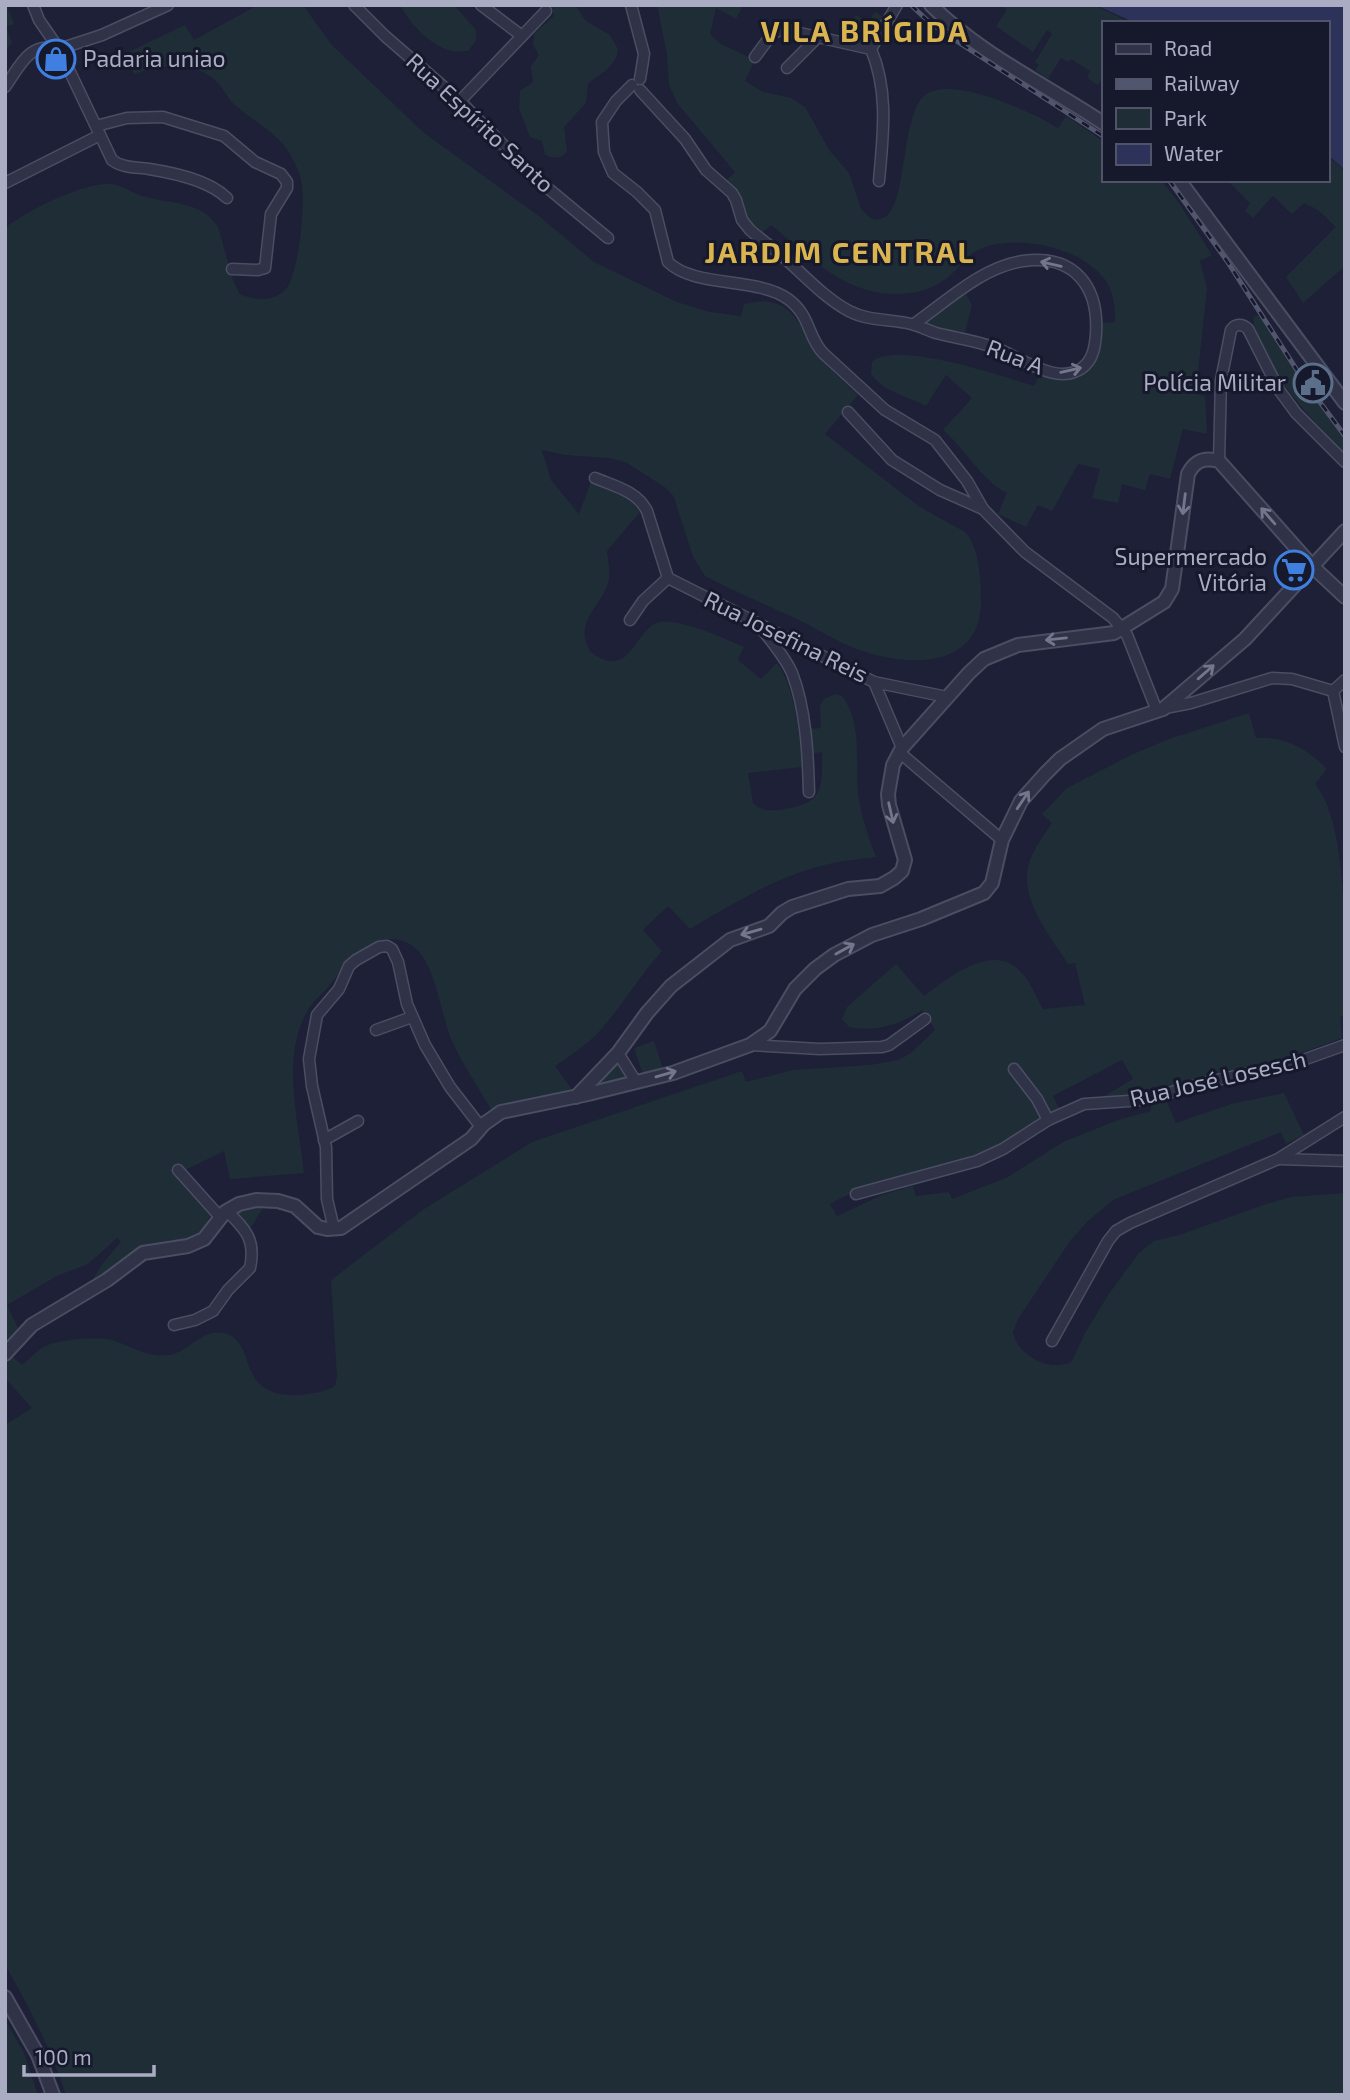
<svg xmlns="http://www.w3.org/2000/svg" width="1350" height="2100" font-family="'Exo 2',sans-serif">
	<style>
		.green { fill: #1f2d37 }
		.water { fill: #2c325a }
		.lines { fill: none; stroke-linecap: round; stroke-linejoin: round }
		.minor-casing { stroke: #4b4e62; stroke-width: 13 }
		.tertiary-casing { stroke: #4b4e62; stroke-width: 16 }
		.minor { stroke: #303347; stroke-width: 10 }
		.tertiary { stroke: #303347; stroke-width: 12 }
		.rail-casing { stroke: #52556e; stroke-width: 5 }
		.rail { stroke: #16192b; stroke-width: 2.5; stroke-dasharray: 8; stroke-linecap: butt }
		.oneway { stroke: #73768c }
		.labels { text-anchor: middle; stroke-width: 6; stroke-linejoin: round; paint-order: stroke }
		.poi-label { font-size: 23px; fill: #aaacc4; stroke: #16192b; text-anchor: end }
		.street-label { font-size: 23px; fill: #aaacc4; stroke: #16192b }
		.district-label { font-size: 30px; font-weight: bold; letter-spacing: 2px; fill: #dab54f; stroke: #16192b }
	</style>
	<rect width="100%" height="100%" fill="#1d2036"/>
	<g class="green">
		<path d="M5,5H7L14,24L6,27L12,43L5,50Z"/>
		<path d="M258,5H303L331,44L424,133L539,216L594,262L677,302L710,312L741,316L744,304C796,291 798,329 823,361C833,373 847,384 858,395L825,434L920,507L965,532C980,547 981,583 981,604C978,673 901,666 854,648C835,641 816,628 797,619C767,605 735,592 705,576L693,557L674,497L666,488L627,463L610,458L566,455L542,450L551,480L579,514L591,482L629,499L640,512L607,551C608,560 610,570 609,579C604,605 572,621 590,651C630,684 635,627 660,622C679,618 726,639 744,647L738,660L761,679L777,663C795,686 800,738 802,767L748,773L753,803C760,810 769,811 779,810C821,804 823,793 822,752L810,754L806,729L821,728L820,706L824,699L835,694L842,696C863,724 855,760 858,793C861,815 868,836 876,857C862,859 848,860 833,863C781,874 735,902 690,929L668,906L643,930L662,951C639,977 621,1007 598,1033C585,1046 570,1056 555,1066L574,1092L492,1111C479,1088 463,1066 452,1041C441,1016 436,965 415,948C399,935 381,938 365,948C349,958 341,971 329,986C323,994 313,1000 308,1010C280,1057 299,1122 304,1173L230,1179L224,1151L177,1174L211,1215L200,1233L193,1239L147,1246L89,1286L102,1264L121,1242L117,1238L88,1264L57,1276L7,1305L19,1330L5,1346V228C28,210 75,187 104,184C117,182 129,191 140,195C167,205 201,199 218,227L234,283L240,294C253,300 274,302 285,290C299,276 305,205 302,186C301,176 296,165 291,156C279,133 254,122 236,106C227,99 224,88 216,81C194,60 160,65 134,74L124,54L185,25L194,40Z"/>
		<path d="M400,5H454L476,30V40L468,51C439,57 413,28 400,5Z"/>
		<path d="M551,5H575L586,21L610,35L618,49C616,68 601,72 588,84L586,103L564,127L567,151C562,159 552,160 545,154L542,141L530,137L519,109L520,91L533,82L531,66L539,55L533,45L534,34L554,16Z"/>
		<path d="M657,5H743L736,19L716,8L710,34L721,44L755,60L745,81L763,92L791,98L805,107L830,151L849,173L861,209L870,218C875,220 880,220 885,217C907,205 901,114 925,95C953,74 1033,113 1058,128L1066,116L1103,141V180H1161L1179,203L1212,255L1200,261L1207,288L1197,381L1199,395L1205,396L1207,434L1183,429L1170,479L1150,474L1145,490L1122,484L1118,503L1092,498L1100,469L1078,464L1052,511L1038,505L1026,527L998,514L1007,493C982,481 966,450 943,430L972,398L946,375L926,406C908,396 882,392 871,373L872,362C894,339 1005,377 1034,386L1041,372L1079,373L1101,323L1115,322C1115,307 1114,294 1106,281C1082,247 1017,233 980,249C970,253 963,262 956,270C938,288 919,294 894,294C843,293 808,256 771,225L762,233L749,220L739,194L725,182L735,172L677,103L669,85L667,55Z"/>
		<path d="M1002,5H1094L1132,23H1103V77L1098,85L1087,78L1090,71L1071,59L1069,62L1061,58L1048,79L1035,70L1039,65L1035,62L1052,34L1047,30L1033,52L996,26L1007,10Z"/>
		<path d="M875,12L884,17L871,40L860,45L851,23L856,15L868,22Z"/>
		<path d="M1327,155L1345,171V266L1303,303L1286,277L1336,227L1318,210L1304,203L1292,214L1273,196L1253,218L1245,211L1250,203L1228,181L1327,180Z"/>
		<path d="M966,294L972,305L964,336L925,325L930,318Z"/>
		<path d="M1255,316H1260L1301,380L1345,438V454C1311,418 1261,369 1253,319Z"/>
		<path d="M1249,713L1256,738C1285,736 1307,748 1327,769L1315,784C1350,824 1345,960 1345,1016L1340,1017L1342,1038L1285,1059L1157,1090L1099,1099L1133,1079L1122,1060L1053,1096L1060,1110C1029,1126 1001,1147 968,1157C921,1173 874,1179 830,1204L837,1216L882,1195L913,1186L916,1196L949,1192L952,1199L1006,1178L1063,1142L1118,1120L1151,1111V1105L1166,1100L1176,1123L1231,1104L1284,1093L1304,1135L1286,1144L1281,1132L1113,1200L1088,1221L1070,1241L1018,1319L1013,1332C1016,1355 1052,1374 1072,1361L1084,1335L1108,1295L1139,1253L1154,1241L1182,1234L1266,1204L1291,1197L1345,1193V2095H66C51,2049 30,2008 5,1965V1425L32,1408L5,1378V1363L11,1355L22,1365C30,1358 38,1349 48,1345C61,1340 99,1336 112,1340C131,1346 147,1358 168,1355C190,1353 202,1326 227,1334C244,1340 245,1359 252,1373C265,1402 305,1397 329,1389L335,1386L337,1376L331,1280L424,1209L532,1142L742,1071L746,1082L793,1070L870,1065L898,1060L911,1053L935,1030L922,1010C901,1025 874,1032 849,1027L842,1019L847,1007L896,964L924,996C949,978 992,941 1021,972C1031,982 1036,997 1043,1009L1085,1005L1075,963L1068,964C1049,934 1017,897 1030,860C1035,847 1044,835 1052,823L1042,814L1067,788L1133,754L1169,739Z"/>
		<path d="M654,1041L663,1069L643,1074L634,1048Z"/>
		<path d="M618,1055L633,1080L596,1090L592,1082Z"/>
		<path d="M268,1201L249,1230L229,1211Z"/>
		<path d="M5,2020L24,2053L38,2095H5Z"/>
	</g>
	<path class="water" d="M1096,5H1345V170L1327,154V23H1135Z"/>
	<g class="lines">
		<defs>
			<g id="minor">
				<path d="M33,5L39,20L59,49L112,160C122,168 136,167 149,169C174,173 209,180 227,198"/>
				<path d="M354,5L385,36L460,101L538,180L608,238"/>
				<path d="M481,5L522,36"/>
				<path d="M631,5L644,54L640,79"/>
				<path d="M59,49L102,35L168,5"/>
				<path d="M755,57L772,34L782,29L871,49"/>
				<path d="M787,68L817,38"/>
				<path d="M632,85L616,101L602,122L604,152L613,173L637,192L655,210L668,262C694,288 758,277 788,299C811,316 807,336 823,353L885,410L935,440L967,481L983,509"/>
				<path d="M5,87C20,66 29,41 59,49"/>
				<path d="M640,90L685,139L706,170L732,193L736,200L742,220L750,230C759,238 769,245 779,253C801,272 823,297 849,311C868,321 890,319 911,324C919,326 927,330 936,333C955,338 974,340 993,347C1018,355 1056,387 1082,368C1093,360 1095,347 1096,334C1099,287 1075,254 1023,261C982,267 947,301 914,324"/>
				<path d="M460,101L546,11"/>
				<path d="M96,126L127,118L163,117L224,136L255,162L281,174L287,182V188L271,214L265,268L258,270L232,269"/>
				<path d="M879,181C883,135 889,92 871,49L897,5"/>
				<path d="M5,183L100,135"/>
				<path d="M848,412L892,460L940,490L983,509L1025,552L1113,618L1127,635L1157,711"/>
				<path d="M1219,461L1221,380L1231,330C1235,324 1242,323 1248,329L1279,390L1296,413L1345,462"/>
				<path d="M595,478C614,486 637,491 647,511L668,578L874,682L947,697"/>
				<path d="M630,620L643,601L668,578"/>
				<path d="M761,628C772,642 785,657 792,673C806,709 808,754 809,792"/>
				<path d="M874,682L902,748"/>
				<path d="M1333,691L1345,747"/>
				<path d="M1333,691L1345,680"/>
				<path d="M1165,708L1191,703L1272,678L1292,679L1333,691"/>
				<path d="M899,752L1002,840"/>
				<path d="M376,1030L412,1017"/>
				<path d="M751,1045L820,1049L882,1047L889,1045L925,1019"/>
				<path d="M618,1053L636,1082"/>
				<path d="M1014,1069L1037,1099L1048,1120"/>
				<path d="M324,1140L358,1121"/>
				<path d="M1279,1159L1345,1161"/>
				<path d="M178,1170L221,1218"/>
				<path d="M856,1194L977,1161L1003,1149L1048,1120L1084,1104L1144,1100L1207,1082L1289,1065L1345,1045"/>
				<path d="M334,1229L327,1199L326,1147L312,1086L309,1059L317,1015L339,989L349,966L356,960L379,947L387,946L392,949L398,962L407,1004L425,1045L450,1087L481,1127"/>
				<path d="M174,1325L195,1320L213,1311L228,1290L250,1268C256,1240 246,1230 227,1211"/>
				<path d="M1052,1341L1108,1241L1116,1231L1130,1223L1278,1159L1345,1117"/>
			</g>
			<g id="tertiary">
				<path d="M931,5C980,54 1046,85 1103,123"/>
				<path d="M1179,180L1345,403"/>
				<path d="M576,1097L618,1053L647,1013L671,986L730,940L769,926L782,913L792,907L848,889L880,886L894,878L902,871L905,860L889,805L888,794L893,765L902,748L969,673L984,659L1018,645L1114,633L1164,602L1172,589L1188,474C1195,460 1205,457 1219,461L1313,567L1345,597"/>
				<path d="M5,1354L32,1325L107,1280L143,1253L188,1246L204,1239L225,1212L239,1204L256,1200L278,1201L295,1206L318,1227L327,1229L341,1228L471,1139L484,1124L501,1112L588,1094L673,1073L750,1045L770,1031L795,989L815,969L834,955L872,935L921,919L984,893L992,883L1002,840L1021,801L1045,774L1060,759L1103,729L1163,709L1245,639L1345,531"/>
				<path d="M5,1997L38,2055L53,2095"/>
			</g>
		</defs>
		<use href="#minor" class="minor-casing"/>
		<use href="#tertiary" class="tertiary-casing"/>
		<use href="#minor" class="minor"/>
		<use href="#tertiary" class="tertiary"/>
		<defs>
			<g id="rail">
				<path d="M911,5L929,22L955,40L1103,136"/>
				<path d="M1169,180L1227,261L1302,378L1345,436"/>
			</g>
		</defs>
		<use href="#rail" class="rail-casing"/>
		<use href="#rail" class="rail"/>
	</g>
	<defs><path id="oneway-shaft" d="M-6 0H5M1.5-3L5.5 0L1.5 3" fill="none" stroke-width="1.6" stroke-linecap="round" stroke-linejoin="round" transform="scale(1.75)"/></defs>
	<g class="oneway">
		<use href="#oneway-shaft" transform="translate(1051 264) rotate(-167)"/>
		<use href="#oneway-shaft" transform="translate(1071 370) rotate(-13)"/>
		<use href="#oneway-shaft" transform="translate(1184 504) rotate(97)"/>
		<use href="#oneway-shaft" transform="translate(1268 516) rotate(-131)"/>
		<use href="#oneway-shaft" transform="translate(1056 639) rotate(174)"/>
		<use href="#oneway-shaft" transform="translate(1206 672) rotate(-41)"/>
		<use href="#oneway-shaft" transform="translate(1023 800) rotate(-56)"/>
		<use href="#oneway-shaft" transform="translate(891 813) rotate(77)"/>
		<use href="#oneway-shaft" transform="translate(751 932) rotate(164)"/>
		<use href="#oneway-shaft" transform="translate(845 949) rotate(-29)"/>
		<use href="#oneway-shaft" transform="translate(666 1074) rotate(-16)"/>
	</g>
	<defs>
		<symbol id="shop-ring" viewBox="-11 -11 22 22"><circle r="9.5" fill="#16192b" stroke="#3f7fe0" stroke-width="1.5"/><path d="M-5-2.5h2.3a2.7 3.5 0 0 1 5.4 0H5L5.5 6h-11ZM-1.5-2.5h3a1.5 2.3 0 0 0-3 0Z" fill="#3f7fe0"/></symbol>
		<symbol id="civic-ring" viewBox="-11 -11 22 22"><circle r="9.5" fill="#16192b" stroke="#5c6f8a" stroke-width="1.5"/><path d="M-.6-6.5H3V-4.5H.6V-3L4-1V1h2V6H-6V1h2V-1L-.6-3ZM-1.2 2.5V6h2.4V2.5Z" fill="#5c6f8a"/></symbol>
		<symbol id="supermarket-ring" viewBox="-11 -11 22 22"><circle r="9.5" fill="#16192b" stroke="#3f7fe0" stroke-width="1.5"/><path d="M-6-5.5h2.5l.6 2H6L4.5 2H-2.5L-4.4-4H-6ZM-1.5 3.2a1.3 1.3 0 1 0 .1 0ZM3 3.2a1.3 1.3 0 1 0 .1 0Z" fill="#3f7fe0"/></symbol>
	</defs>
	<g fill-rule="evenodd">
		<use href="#shop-ring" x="34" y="37" width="44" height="44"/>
		<use href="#civic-ring" x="1291" y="361" width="44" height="44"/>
		<use href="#supermarket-ring" x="1272" y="548" width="44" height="44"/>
	</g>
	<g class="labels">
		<g class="poi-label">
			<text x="83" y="67" text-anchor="start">Padaria uniao</text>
			<text x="1286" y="391">Polícia Militar</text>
			<text x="1267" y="565">Supermercado<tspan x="1267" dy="26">Vitória</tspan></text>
		</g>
		<g class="street-label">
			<text transform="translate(480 123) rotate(43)" y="8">Rua Espírito Santo</text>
			<text transform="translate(1015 357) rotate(21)" y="8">Rua A</text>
			<text transform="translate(786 637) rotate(26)" y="8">Rua Josefina Reis</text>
			<text transform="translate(1218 1079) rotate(-13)" y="8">Rua José Losesch</text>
		</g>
		<g class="district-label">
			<text x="865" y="42">VILA BRÍGIDA</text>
			<text x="840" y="263">JARDIM CENTRAL</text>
		</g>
	</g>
	<rect width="1350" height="2100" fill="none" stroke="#aaacc4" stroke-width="14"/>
	<rect x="1102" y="21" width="228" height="161" fill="#16192b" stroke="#515468" stroke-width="2"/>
	<rect x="1116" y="44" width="35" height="10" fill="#303347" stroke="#515468" stroke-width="2"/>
	<text x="1164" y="56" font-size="21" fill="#aaacc4">Road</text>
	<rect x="1116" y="79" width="35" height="10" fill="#52556e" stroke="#515468" stroke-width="2"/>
	<text x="1164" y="91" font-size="21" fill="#aaacc4">Railway</text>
	<rect x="1116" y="108" width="35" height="21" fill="#1f2d37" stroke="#515468" stroke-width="2"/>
	<text x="1164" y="126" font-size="21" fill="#aaacc4">Park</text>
	<rect x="1116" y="144" width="35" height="21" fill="#2c325a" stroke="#515468" stroke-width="2"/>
	<text x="1164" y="161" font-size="21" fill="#aaacc4">Water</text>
	<path d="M24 2065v10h130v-10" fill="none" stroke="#aaacc4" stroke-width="3.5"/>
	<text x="35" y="2065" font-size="21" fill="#aaacc4" stroke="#16192b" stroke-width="5" paint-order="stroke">100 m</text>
</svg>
